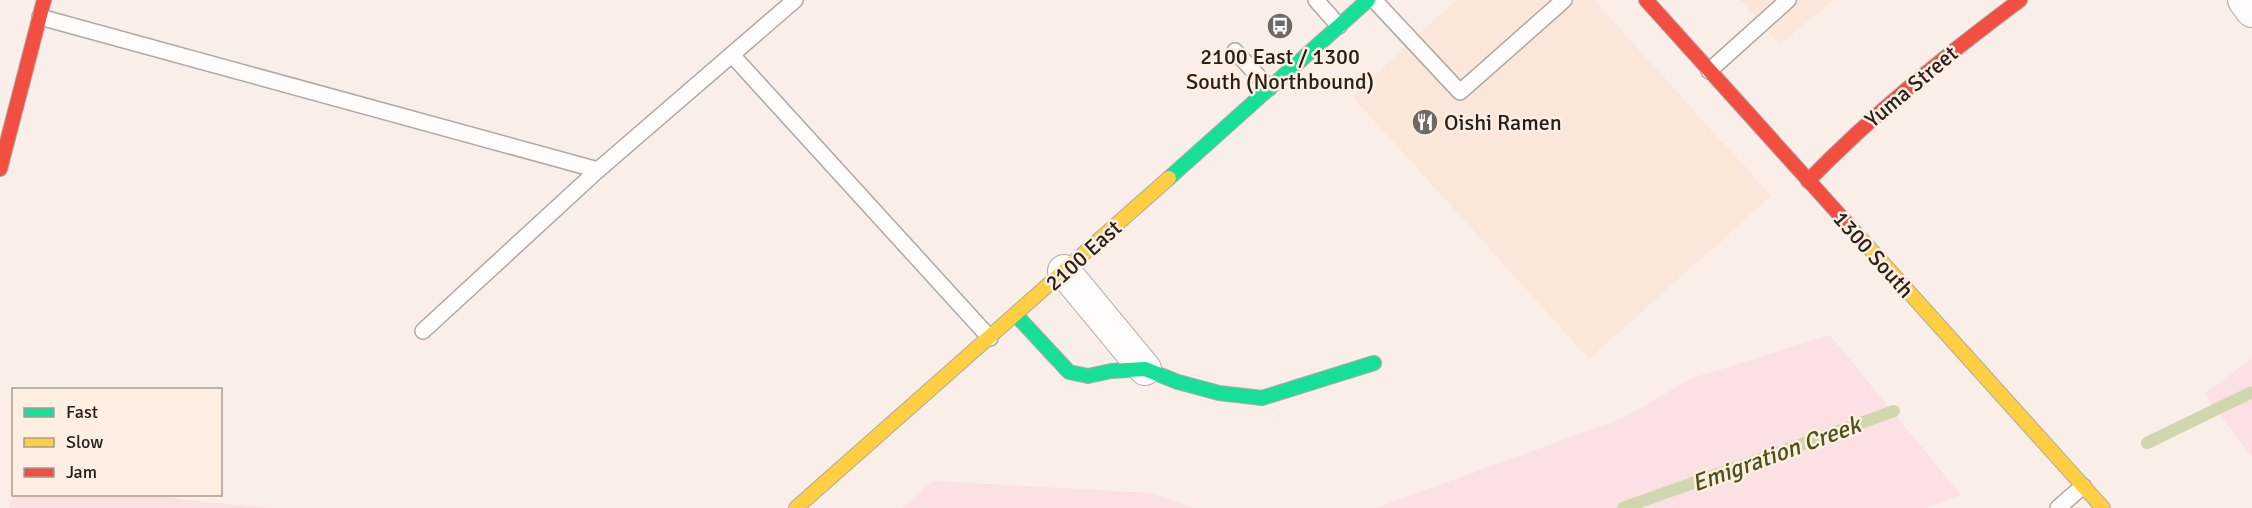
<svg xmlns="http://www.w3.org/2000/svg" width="2252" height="508" font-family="Signika,sans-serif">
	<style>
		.built { fill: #fbe7d9 }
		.green { fill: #fbe0e4 }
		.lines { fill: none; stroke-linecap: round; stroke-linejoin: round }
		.stream { stroke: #d0d6ae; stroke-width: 12 }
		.lane-casing { stroke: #b0a8a2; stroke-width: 18 }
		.street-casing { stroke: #b0a8a2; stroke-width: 34 }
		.fast-casing { stroke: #b0a8a2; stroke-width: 16 }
		.slow-casing { stroke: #b0a8a2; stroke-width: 16 }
		.jam-casing { stroke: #b0a8a2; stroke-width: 16 }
		.lane { stroke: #fefdfc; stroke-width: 15 }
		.street { stroke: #fefdfc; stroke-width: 32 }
		.fast { stroke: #16e098; stroke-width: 14 }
		.slow { stroke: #ffcf43; stroke-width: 14 }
		.jam { stroke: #f24e42; stroke-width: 14 }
		.labels { text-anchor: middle; stroke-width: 5; stroke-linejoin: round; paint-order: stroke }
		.poi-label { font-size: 22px; fill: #27201a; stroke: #ffeee2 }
		.street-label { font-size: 22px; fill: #27201a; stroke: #ffeee2 }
		.water-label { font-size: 24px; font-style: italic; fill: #485317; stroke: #ffeee2 }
	</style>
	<rect width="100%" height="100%" fill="#f9efe8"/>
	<g class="built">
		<path d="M1456,0H1594L1771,196L1589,359L1352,96Z"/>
		<path d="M1740,0H1834L1779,45Z"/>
	</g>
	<g class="green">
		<path d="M1830,335L1961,495L1925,508H1376L1623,418L1690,379Z"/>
		<path d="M2252,359V457L2204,394Z"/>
		<path d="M933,481L1151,493L1194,508H902Z"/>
		<path d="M13,494L164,495L184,500L273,508H9Z"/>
	</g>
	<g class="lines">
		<g class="stream">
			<path d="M2147,443L2252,392"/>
			<path d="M1623,508L1894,411"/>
		</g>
		<defs>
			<g id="lane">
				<path d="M1316,0L1339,26"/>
				<path d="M1374,0L1460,92L1564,0"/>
				<path d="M40,17L598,170"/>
				<path d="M1235,51L1269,88"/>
				<path d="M733,56L990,338"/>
				<path d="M1709,71L1788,0"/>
				<path d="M423,331L598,170L795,0"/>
				<path d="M2058,508L2083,486"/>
			</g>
			<g id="street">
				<path d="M2244,0L2252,11"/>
				<path d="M1064,271L1145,369"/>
			</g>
			<g id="fast">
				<path d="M1169,178L1368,0"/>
				<path d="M1016,315L1069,372L1088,376L1111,371L1145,369L1178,382L1219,393L1262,398L1374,363"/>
			</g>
			<g id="slow">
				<path d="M1854,231L2103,508"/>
				<path d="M796,508L1169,178"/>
			</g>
			<g id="jam">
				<path d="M1646,0L1854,231"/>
				<path d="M0,169L44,0"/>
				<path d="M1808,181C1873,114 1945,56 2020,0"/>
			</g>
		</defs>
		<use href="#lane" class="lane-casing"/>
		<use href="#street" class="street-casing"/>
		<use href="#fast" class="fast-casing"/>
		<use href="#slow" class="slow-casing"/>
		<use href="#jam" class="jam-casing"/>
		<use href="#lane" class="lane"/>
		<use href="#street" class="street"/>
		<use href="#fast" class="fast"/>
		<use href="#slow" class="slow"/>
		<use href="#jam" class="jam"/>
	</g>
	<defs>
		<symbol id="bus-disc" viewBox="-11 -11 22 22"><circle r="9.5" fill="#706862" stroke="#ffeee2"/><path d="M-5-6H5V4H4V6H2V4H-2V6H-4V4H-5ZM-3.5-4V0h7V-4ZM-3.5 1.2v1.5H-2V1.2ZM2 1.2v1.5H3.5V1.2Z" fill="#fff"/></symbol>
		<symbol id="restaurant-disc" viewBox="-11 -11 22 22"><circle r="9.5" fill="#706862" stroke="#ffeee2"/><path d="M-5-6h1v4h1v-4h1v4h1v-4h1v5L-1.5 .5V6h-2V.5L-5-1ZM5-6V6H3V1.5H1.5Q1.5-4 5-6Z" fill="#fff"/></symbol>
	</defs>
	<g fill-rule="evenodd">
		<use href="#bus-disc" x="1265" y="11" width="30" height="30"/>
		<use href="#restaurant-disc" x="1410" y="107" width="30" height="30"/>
	</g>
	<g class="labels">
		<g class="poi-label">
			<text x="1280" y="64">2100 East / 1300<tspan x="1280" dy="25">South (Northbound)</tspan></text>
			<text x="1444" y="130" text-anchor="start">Oishi Ramen</text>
		</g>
		<g class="street-label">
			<text transform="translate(1911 86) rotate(-40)" y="8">Yuma Street</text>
			<text transform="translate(1874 254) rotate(48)" y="8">1300 South</text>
			<text transform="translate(1083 255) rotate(-42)" y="8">2100 East</text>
		</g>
		<g class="water-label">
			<text transform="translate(1776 454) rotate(-20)" y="8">Emigration Creek</text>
		</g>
	</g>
	<rect x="12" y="388" width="210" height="108" fill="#ffeee2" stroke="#a99c92" stroke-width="1.5"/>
	<rect x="24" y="408" width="30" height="9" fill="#16e098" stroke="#a99c92" stroke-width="1.5"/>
	<text x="66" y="418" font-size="18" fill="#27201a">Fast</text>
	<rect x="24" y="438" width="30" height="9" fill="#ffcf43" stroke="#a99c92" stroke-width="1.5"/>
	<text x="66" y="448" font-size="18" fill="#27201a">Slow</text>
	<rect x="24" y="468" width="30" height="9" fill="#f24e42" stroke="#a99c92" stroke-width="1.5"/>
	<text x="66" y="478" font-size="18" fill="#27201a">Jam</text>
</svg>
